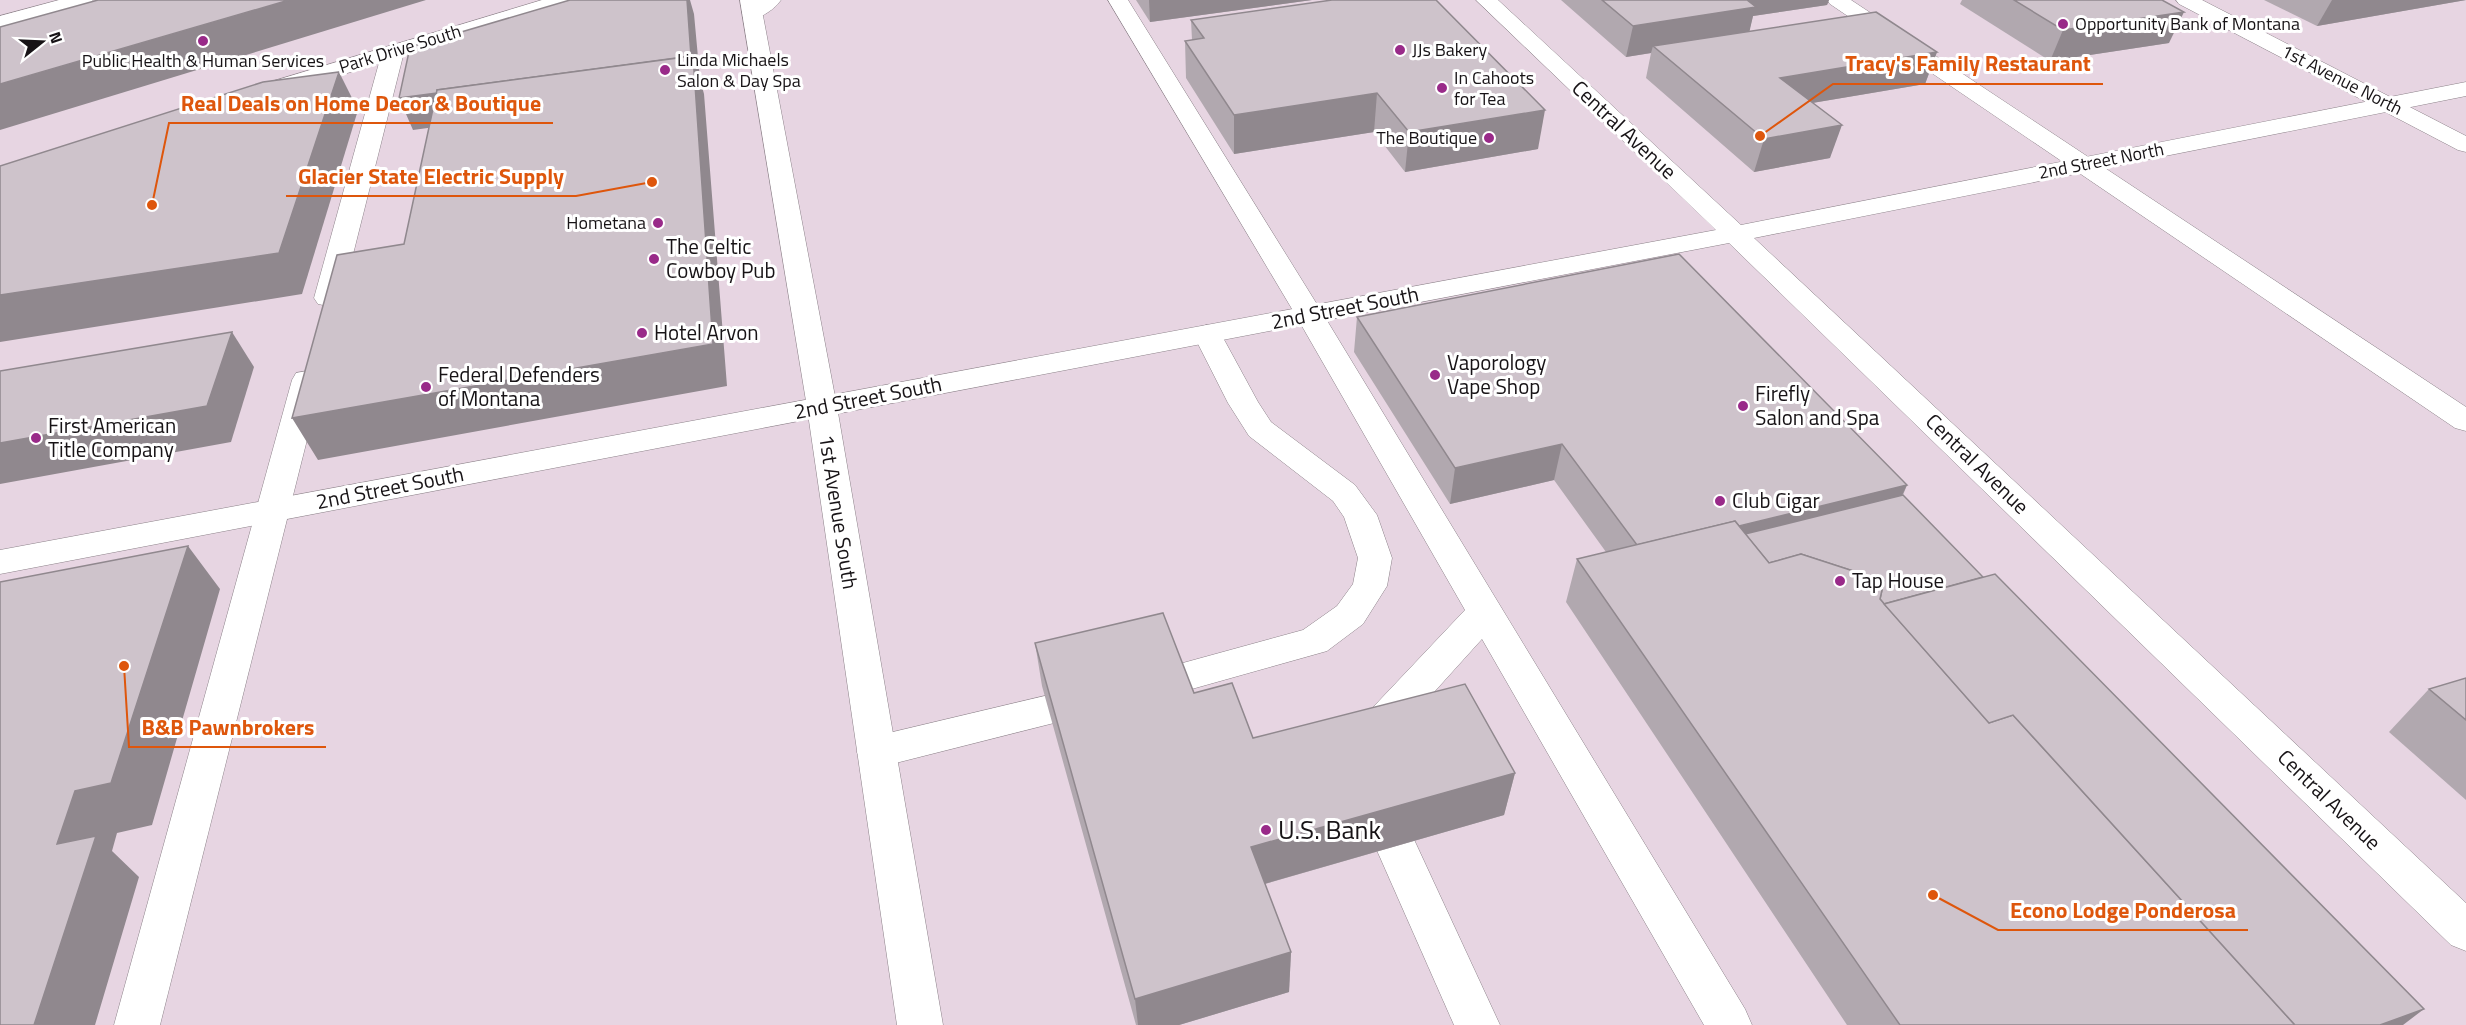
<svg xmlns="http://www.w3.org/2000/svg" width="2466" height="1025" font-family="'Titillium Web',sans-serif">
	<style>
		.built { fill: #e7d5e2 }
		.lines { fill: none; stroke-linecap: round; stroke-linejoin: round }
		.lane-casing { stroke: #8c8289; stroke-width: 1 }
		.street-casing { stroke: #8c8289; stroke-width: 1 }
		.secondary-casing { stroke: #8c8289; stroke-width: 1 }
		.primary-casing { stroke: #8c8289; stroke-width: 1 }
		.lane { fill: #fff; fill-rule: evenodd }
		.street { fill: #fff; fill-rule: evenodd }
		.secondary { fill: #fff; fill-rule: evenodd }
		.primary { fill: #fff; fill-rule: evenodd }
		.wall { fill: #b1a8af }
		.shaded-wall { fill: #90888e }
		.building { fill: #cec3cb; stroke: #90888e; stroke-width: 1.5 }
		.poi-dot { fill: #992a89; stroke: #fff; stroke-width: 2 }
		.labels { text-anchor: middle; stroke-width: 6; stroke-linejoin: round; paint-order: stroke }
		.far-poi-label { font-size: 18px; fill: #171316; stroke: #fff; text-anchor: start }
		.far-street-label { font-size: 18px; fill: #171316; stroke: #fff }
		.street-label { font-size: 21px; fill: #171316; stroke: #fff }
		.poi-label { font-size: 21px; fill: #171316; stroke: #fff; text-anchor: start }
		.near-poi-label { font-size: 26px; fill: #171316; stroke: #fff; text-anchor: start }
		.leader { fill: none; stroke: #de560c; stroke-width: 2 }
		.callout-dot { fill: #de560c; stroke: #fff; stroke-width: 2 }
		.callout-label { font-size: 22px; text-anchor: middle; font-weight: bold; fill: #de560c; stroke: #fff; stroke-width: 6; stroke-linejoin: round; paint-order: stroke }
	</style>
	<rect width="100%" height="100%" fill="#ece1e9"/>
	<rect class="built" x="0" y="0" width="2466" height="1025"/>
	<g class="lines">
		<defs>
			<g id="lane">
				<path d="M1108,0H1128L1323,314L1745,1009L1752,1025H1704L1482,639L1389,742L1375,747L1361,742L1356,731L1361,720L1465,610L1295,314Z"/>
				<path d="M1827,0H1851L2466,407V431L2455,428L1830,4Z"/>
				<path d="M393,46L401,47L404,52L342,298L338,304L328,306L318,304L314,298L382,52L385,47Z"/>
				<path d="M1207,325L1217,328L1221,334L1258,402L1271,422L1355,485L1377,515L1392,558L1387,586L1363,624L1327,651L1174,694L1161,689L1155,679L1161,669L1303,630L1337,606L1353,584L1358,558L1344,517L1333,501L1249,436L1228,403L1193,334L1197,328Z"/>
				<path d="M307,371L318,373L322,380L160,1025H114L292,380L296,373Z"/>
				<path d="M1049,695L1062,699L1068,710L1062,721L876,768L862,763L857,752L862,741L876,736Z"/>
				<path d="M1396,828L1411,833L1500,1025H1454L1375,846L1381,833Z"/>
			</g>
			<g id="street">
				<path d="M59,0H93L90,4L0,28V16Z"/>
				<path d="M740,0H760L837,407L943,1025H897L807,407Z"/>
			</g>
			<g id="secondary">
				<path d="M542,0H573L570,4L283,93L275,95L267,93L264,88L267,83Z"/>
				<path d="M757,0H781C773,11 758,21 745,17L742,13Z"/>
				<path d="M1476,0H1498L1741,225L2466,82V96L1754,238L2466,903V951L2451,945L1729,243L0,574V550L1716,230Z"/>
			</g>
			<path id="primary" d="M2176,0H2202L2466,136V152L2458,150L2179,4Z"/>
		</defs>
		<use href="#lane" class="lane-casing"/>
		<use href="#street" class="street-casing"/>
		<use href="#secondary" class="secondary-casing"/>
		<use href="#primary" class="primary-casing"/>
		<use href="#lane" class="lane"/>
		<use href="#street" class="street"/>
		<use href="#secondary" class="secondary"/>
		<use href="#primary" class="primary"/>
	</g>
	<g class="wall">
		<path d="M1136,0H1312L1150,22Z"/>
		<path d="M1561,0H1829L1827,5L1753,16L1749,31L1937,52L1925,84L1812,103L1830,158L1754,172L1646,78L1651,53L1626,57Z"/>
		<path d="M1962,0H2162L2169,43L2050,61L1960,4Z"/>
		<path d="M2264,0H2466L2317,26Z"/>
		<path d="M1191,20L1538,149L1405,172L1374,132L1234,154L1186,78L1185,41L1192,40Z"/>
		<path d="M1357,317L1907,485L1903,495L2403,1025H1847L1566,602L1577,559L1606,552L1554,480L1450,504L1354,352Z"/>
		<path d="M1035,643L1194,693L1253,738L1515,773L1504,815L1265,884L1291,952L1289,992L1179,1025H1136L1042,686Z"/>
		<path d="M2466,678V800L2389,732L2429,689Z"/>
	</g>
	<g class="shaded-wall">
		<path d="M289,0H426L0,130V84Z"/>
		<path d="M687,0H690L694,14L700,79L704,94L727,386L318,460L292,418L696,91L413,130L399,98Z"/>
		<path d="M1149,0H1312L1150,22Z"/>
		<path d="M1730,0H1829L1827,5L1753,16L1748,38L1653,46L1651,53L1626,57L1633,26Z"/>
		<path d="M2332,0H2466L2317,26Z"/>
		<path d="M2184,12L2169,43L2050,61L2063,30Z"/>
		<path d="M1937,52L1925,84L1771,110L1780,78Z"/>
		<path d="M339,72L358,110L302,294L0,342V295Z"/>
		<path d="M1377,93L1374,132L1234,154V115Z"/>
		<path d="M1545,110L1538,149L1405,172L1409,132Z"/>
		<path d="M1842,125L1830,158L1754,172L1764,139Z"/>
		<path d="M232,332L254,367L231,442L0,484V443Z"/>
		<path d="M1562,444L1554,480L1450,504L1455,468Z"/>
		<path d="M1907,485L1890,521L1641,550Z"/>
		<path d="M188,546L220,589L152,825L117,833L112,851L139,877L95,1025H34L57,844L75,791Z"/>
		<path d="M1515,773L1504,815L1250,888L1251,847Z"/>
		<path d="M1291,952L1289,992L1179,1025H1138L1135,999Z"/>
		<path d="M2424,1009L2403,1025H2380Z"/>
	</g>
	<g class="building">
		<path d="M98,0H289L0,84V27Z"/>
		<path d="M570,0H687L691,56L437,90V93L399,98L410,47Z"/>
		<path d="M1332,0H1436L1545,110L1409,132L1377,93L1234,115L1185,41L1204,38L1191,20Z"/>
		<path d="M1602,0H1747L1756,7L1633,26Z"/>
		<path d="M2014,0H2162L2184,12L2063,30Z"/>
		<path d="M1876,12L1937,52L1780,78L1842,125L1764,139L1653,46Z"/>
		<path d="M693,56L713,344L292,418L337,255L404,244L437,90Z"/>
		<path d="M339,72L279,253L0,295V166L263,82Z"/>
		<path d="M1679,254L1907,485L1739,526L1735,521L1637,545L1562,444L1455,468L1357,317Z"/>
		<path d="M232,332L207,406L0,443V371Z"/>
		<path d="M1903,495L1983,577L1884,604L1880,599L1884,581L1801,554L1769,563L1745,534Z"/>
		<path d="M1735,521L1769,563L1801,554L1884,581L1880,599L1989,723L2013,715L2295,1025H1900L1577,559Z"/>
		<path d="M188,546L111,783L75,791L57,844L96,836L34,1025H0V582Z"/>
		<path d="M1995,574L2424,1009L2380,1025H2295L2013,715L1989,723L1884,604Z"/>
		<path d="M1163,613L1194,693L1232,683L1253,738L1465,684L1515,773L1251,847L1291,952L1135,999L1035,643Z"/>
		<path d="M2466,678V720L2429,689Z"/>
	</g>
	<g class="poi-dot">
		<circle cx="2063" cy="24" r="6"/>
		<circle cx="203" cy="41" r="6"/>
		<circle cx="1400" cy="50" r="6"/>
		<circle cx="665" cy="70" r="6"/>
		<circle cx="1442" cy="88" r="6"/>
		<circle cx="1489" cy="138" r="6"/>
		<circle cx="658" cy="223" r="6"/>
		<circle cx="654" cy="259" r="6"/>
		<circle cx="642" cy="333" r="6"/>
		<circle cx="1435" cy="375" r="6"/>
		<circle cx="426" cy="387" r="6"/>
		<circle cx="1743" cy="406" r="6"/>
		<circle cx="36" cy="438" r="6"/>
		<circle cx="1720" cy="501" r="6"/>
		<circle cx="1840" cy="581" r="6"/>
		<circle cx="1266" cy="830" r="6"/>
	</g>
	<g class="labels">
		<g class="far-poi-label">
			<text x="2075" y="30">Opportunity Bank of Montana</text>
			<text x="1412" y="56">JJs Bakery</text>
			<text x="677" y="66">Linda Michaels<tspan x="677" dy="21">Salon &amp; Day Spa</tspan></text>
			<text x="203" y="67" text-anchor="middle">Public Health &amp; Human Services</text>
			<text x="1454" y="84">In Cahoots<tspan x="1454" dy="21">for Tea</tspan></text>
			<text x="1477" y="144" text-anchor="end">The Boutique</text>
			<text x="646" y="229" text-anchor="end">Hometana</text>
		</g>
		<g class="far-street-label">
			<text transform="translate(400 49) rotate(-17)" y="6">Park Drive South</text>
			<text transform="translate(2342 80) rotate(27)" y="6">1st Avenue North</text>
			<text transform="translate(2101 161) rotate(-11)" y="6">2nd Street North</text>
		</g>
		<g class="street-label">
			<text transform="translate(1624 130) rotate(43)" y="7">Central Avenue</text>
			<text transform="translate(1345 308) rotate(-11)" y="7">2nd Street South</text>
			<text transform="translate(868 398) rotate(-11)" y="7">2nd Street South</text>
			<text transform="translate(1977 464) rotate(44)" y="7">Central Avenue</text>
			<text transform="translate(390 488) rotate(-11)" y="7">2nd Street South</text>
			<text transform="translate(838 512) rotate(81)" y="7">1st Avenue South</text>
			<text transform="translate(2329 800) rotate(44)" y="7">Central Avenue</text>
		</g>
		<g class="poi-label">
			<text x="666" y="254">The Celtic<tspan x="666" dy="24">Cowboy Pub</tspan></text>
			<text x="654" y="340">Hotel Arvon</text>
			<text x="1447" y="370">Vaporology<tspan x="1447" dy="24">Vape Shop</tspan></text>
			<text x="438" y="382">Federal Defenders<tspan x="438" dy="24">of Montana</tspan></text>
			<text x="1755" y="401">Firefly<tspan x="1755" dy="24">Salon and Spa</tspan></text>
			<text x="48" y="433">First American<tspan x="48" dy="24">Title Company</tspan></text>
			<text x="1732" y="508">Club Cigar</text>
			<text x="1852" y="588">Tap House</text>
		</g>
		<g class="near-poi-label">
			<text x="1278" y="839">U.S. Bank</text>
		</g>
	</g>
	<path class="leader" d="M1760 136L1833 84H2103M152 205L169 123H553M652 182L576 196H286M124 666L129 747H326M1933 895L1998 930H2248"/>
	<g class="callout-dot">
		<circle cx="1760" cy="136" r="6"/>
		<circle cx="152" cy="205" r="6"/>
		<circle cx="652" cy="182" r="6"/>
		<circle cx="124" cy="666" r="6"/>
		<circle cx="1933" cy="895" r="6"/>
	</g>
	<g class="callout-label">
		<text x="1968" y="71">Tracy's Family Restaurant</text>
		<text x="361" y="111">Real Deals on Home Decor &amp; Boutique</text>
		<text x="431" y="184">Glacier State Electric Supply</text>
		<text x="228" y="735">B&amp;B Pawnbrokers</text>
		<text x="2123" y="918">Econo Lodge Ponderosa</text>
	</g>
	<g transform="translate(42 42) rotate(72)" stroke="#ffffff" stroke-width="4.5" paint-order="stroke">
	<path d="M0-4.5L10 22L0 15L-10 22Z" fill="#171316"/>
	<text y="-9" font-size="16" font-weight="bold" text-anchor="middle" fill="#171316">N</text>
	</g>
</svg>
